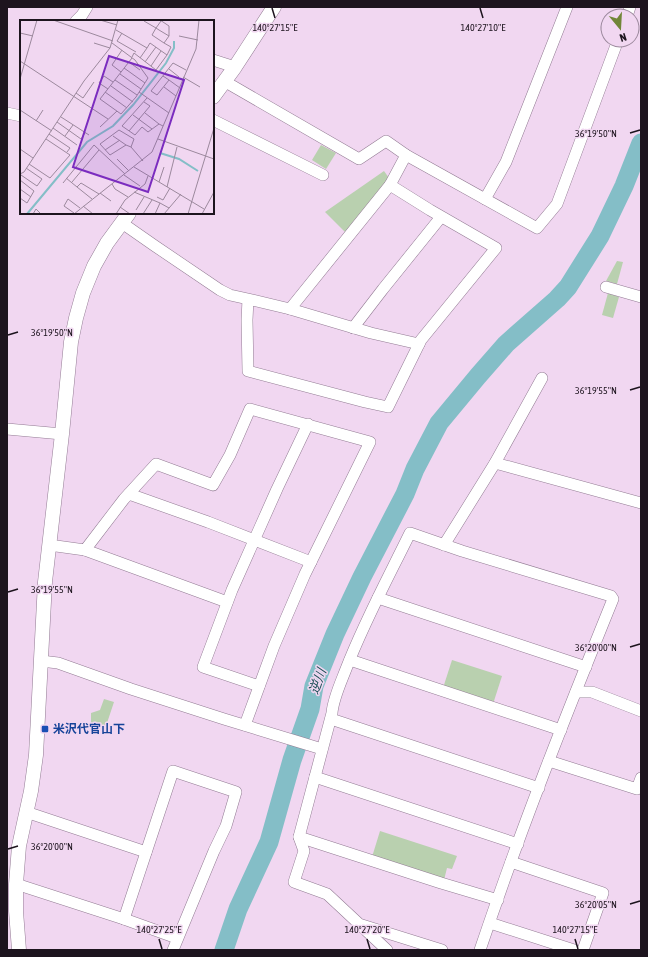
<svg xmlns="http://www.w3.org/2000/svg" width="648" height="957" font-family="'Asap Condensed','Noto Sans JP',sans-serif">
	<style>
		.park { fill: #b9d0af }
		.lines { fill: none; stroke-linecap: round; stroke-linejoin: round }
		.river { stroke: #84bec7; stroke-width: 19 }
		.minor-casing { stroke: #937c94; stroke-width: 12 }
		.tertiary-casing { stroke: #937c94; stroke-width: 15 }
		.minor { stroke: #fff; stroke-width: 11 }
		.tertiary { stroke: #fff; stroke-width: 14 }
		.ticks { fill: none; stroke: #1d141e; stroke-width: 1.5 }
		.transit-dot { fill: #1a4fb4; stroke: #f1d7f1; stroke-width: 1.5 }
		.labels { text-anchor: middle; stroke-width: 3; stroke-linejoin: round; paint-order: stroke }
		.transit-label { font-size: 12px; font-weight: bold; fill: #164399; stroke: #f1d7f1; text-anchor: start }
		.water-label { font-size: 13px; font-style: italic; fill: #1e5158; stroke: #f1d7f1 }
		.inset-river { fill: none; stroke: #84bec7; stroke-width: 2 }
		.inset-road { fill: none; stroke: #9c899d; stroke-width: 1 }
		.view { fill: #7b2cbf; fill-opacity: 0.15; stroke: #7b2cbf; stroke-width: 2 }
		.inset-edge { fill: none; stroke: #1d141e; stroke-width: 2 }
		.ticks-label { font-size: 10px; text-anchor: middle; fill: #1d141e; stroke: #f1d7f1; stroke-width: 3; stroke-linejoin: round; paint-order: stroke }
	</style>
	<rect width="100%" height="100%" fill="#f1d7f1"/>
	<g class="park">
		<path d="M321,145L336,153L326,169L312,160Z"/>
		<path d="M384,171L389,178L347,234L325,212Z"/>
		<path d="M617,261L623,262L617,284L606,281Z"/>
		<path d="M608,293L619,297L613,318L602,315Z"/>
		<path d="M452,660L502,676L493,704L443,688Z"/>
		<path d="M104,699L114,702L105,729L91,726V713L100,710Z"/>
		<path d="M380,831L457,856L452,869L447,868L444,880L372,857Z"/>
	</g>
	<g class="lines">
		<path class="river" d="M224,950L238,909L269,842L292,760L310,709L314,686L335,634L362,577L405,494L415,469L439,423L478,376L506,344L557,299L568,287L600,236L624,186L641,143"/>
		<defs>
			<g id="minor">
				<path d="M627,16L630,7"/>
				<path d="M76,21L82,15L87,7"/>
				<path d="M213,60L235,67"/>
				<path d="M224,81L359,159L386,141L406,155L537,228L557,204L618,40"/>
				<path d="M7,113L21,116"/>
				<path d="M213,120L323,175"/>
				<path d="M390,185L406,155"/>
				<path d="M485,199L506,162L567,7"/>
				<path d="M122,223L155,246L220,290L230,295L248,299L247,320L248,371L365,402L388,407L421,340L496,248L430,210L390,185L290,309L248,299"/>
				<path d="M606,287L641,297"/>
				<path d="M290,309L371,333L419,344"/>
				<path d="M353,328L383,289L441,217"/>
				<path d="M7,429L62,434"/>
				<path d="M495,463L641,503"/>
				<path d="M129,494L208,522L311,562"/>
				<path d="M49,545L85,550L124,499L156,464L213,485L230,455L250,409L370,442L305,574L274,646L245,725"/>
				<path d="M444,545L495,463L542,378"/>
				<path d="M85,550L227,602"/>
				<path d="M378,598L586,667"/>
				<path d="M350,660L561,730"/>
				<path d="M41,661L58,663L131,689L224,719L322,749"/>
				<path d="M259,686L203,667L232,590L277,489L308,424"/>
				<path d="M576,692H592L641,711"/>
				<path d="M331,719L539,788"/>
				<path d="M549,761L637,789L641,778"/>
				<path d="M315,777L518,844"/>
				<path d="M26,812L146,852"/>
				<path d="M299,837L441,883L498,900"/>
				<path d="M511,862L603,893L583,950"/>
				<path d="M16,884L124,919"/>
				<path d="M490,923L574,950"/>
				<path d="M362,925L442,950"/>
				<path d="M173,950L214,851L226,826L236,792L173,771L124,919L177,938"/>
				<path d="M387,950L327,894L294,882L304,851L299,837L332,713C333,699 341,682 346,669C364,622 388,578 410,533L462,551L611,596L613,599C566,715 520,831 480,950"/>
			</g>
			<g id="tertiary">
				<path d="M213,97L235,67L274,7"/>
				<path d="M19,950L16,911V884L19,846L31,791L36,755L45,582L62,434L71,342L76,318L83,293L94,266L107,243L129,213"/>
			</g>
		</defs>
		<use href="#minor" class="minor-casing"/>
		<use href="#tertiary" class="tertiary-casing"/>
		<use href="#minor" class="minor"/>
		<use href="#tertiary" class="tertiary"/>
	</g>
	<path class="ticks" d="M272,8L275,18M480,8L483,18M630,133L640,130M8,335L18,332M630,390L640,387M8,592L18,589M630,647L640,644M8,849L18,846M630,904L640,901M159,939L162,949M367,939L370,949M575,939L578,949"/>
	<rect class="transit-dot" x="41" y="725" width="8" height="8" rx="2"/>
	<g class="labels">
		<g class="transit-label">
			<text x="53" y="733">米沢代官山下</text>
		</g>
		<g class="water-label">
			<text transform="translate(317 681) rotate(-70)" y="5">逆川</text>
		</g>
	</g>
	<g transform="translate(20 20)">
		<rect width="194" height="194" fill="#f1d7f1"/>
		<path class="inset-river" d="M140,133L159,139L178,151M7,194L67,122L93,106L113,85L146,43L154,28V21"/>
		<path class="inset-road" d="M33,0L93,21M80,0L97,5M124,0V1L136,8L139,10L149,16L144,23L132,15L136,8L141,1M140,0L149,6V16M96,10L127,28L130,23L147,35L136,50L114,33L112,37M0,13L13,16M102,13L97,21L116,32M159,16L178,20M74,23L90,28M92,23L115,40L128,58L116,77L101,94L80,79L112,38M144,23L151,27L147,35M120,38L127,28M0,41L88,99M109,42L120,50M125,42L136,27M131,46L141,31M104,48L125,63M149,49L159,57M101,52L92,45L102,30M100,54L121,69M143,56L149,60L137,75L131,71L153,43L166,50M163,57L180,67M0,59L17,0M95,60L117,75M149,60L160,68M91,66L113,82M144,67L156,76M88,69L79,63L84,56L93,62M85,72L107,88M119,72L149,93M56,73L63,78L74,62M127,78L102,106L115,115L122,107L128,112L139,104L143,106M0,90L32,111M125,93L139,104M113,95L132,109M41,97L69,115M16,101L23,90M37,102L61,119L65,113M80,107L97,91M33,108L57,125M109,111L130,86L124,82M29,114L50,128L47,132M45,116L53,105M93,116L106,125M138,119L194,139M111,127L106,125L90,135L80,124L99,110L114,119L111,127L123,141M0,129L13,138M85,130L100,120M97,139L109,151M9,144L30,158L50,135L26,119M114,147L184,189M0,154L4,152L64,61L90,28L98,0M1,155L17,166L22,159L6,148M104,155L120,166M46,158L57,167M0,160L14,171L7,183L0,178M52,162L79,130M139,162L144,147M43,163L74,125L105,154M92,164L95,169L108,177M147,167L157,127M0,169L11,177M114,172L140,183M80,173L91,181M137,177L143,180L150,168M72,179L57,167L61,163L79,174M63,186L73,194M100,187L110,194M116,190L124,177M54,193L44,186L48,179L60,188M13,194L16,189L21,194M54,194L132,132L176,29L179,0M96,194L105,180L125,164L128,156M123,194L132,180M135,194L140,183L149,188M144,194L161,174M168,194L194,108M182,194L194,172"/>
		<path class="view" d="M89,36L164,60L128,172L53,147Z"/>
		<rect width="194" height="194" class="inset-edge"/>
	</g>
	<g class="ticks-label">
		<text x="275" y="31">140°27'15"E</text>
		<text x="483" y="31">140°27'10"E</text>
		<text x="596" y="137">36°19'50"N</text>
		<text x="52" y="336">36°19'50"N</text>
		<text x="596" y="394">36°19'55"N</text>
		<text x="52" y="593">36°19'55"N</text>
		<text x="596" y="651">36°20'00"N</text>
		<text x="52" y="850">36°20'00"N</text>
		<text x="596" y="908">36°20'05"N</text>
		<text x="159" y="933">140°27'25"E</text>
		<text x="367" y="933">140°27'20"E</text>
		<text x="575" y="933">140°27'15"E</text>
	</g>
	<rect width="648" height="957" fill="none" stroke="#1d141e" stroke-width="16"/>
	<g transform="translate(620 28) rotate(162)"><circle r="19" fill="#f1d7f1" stroke="#9c899d"/>
	<path d="M0-3L7 15L0 10L-7 15Z" fill="#718638"/>
	<text y="-6" font-size="11" font-weight="bold" text-anchor="middle" fill="#1d141e">N</text>
	</g>
</svg>
